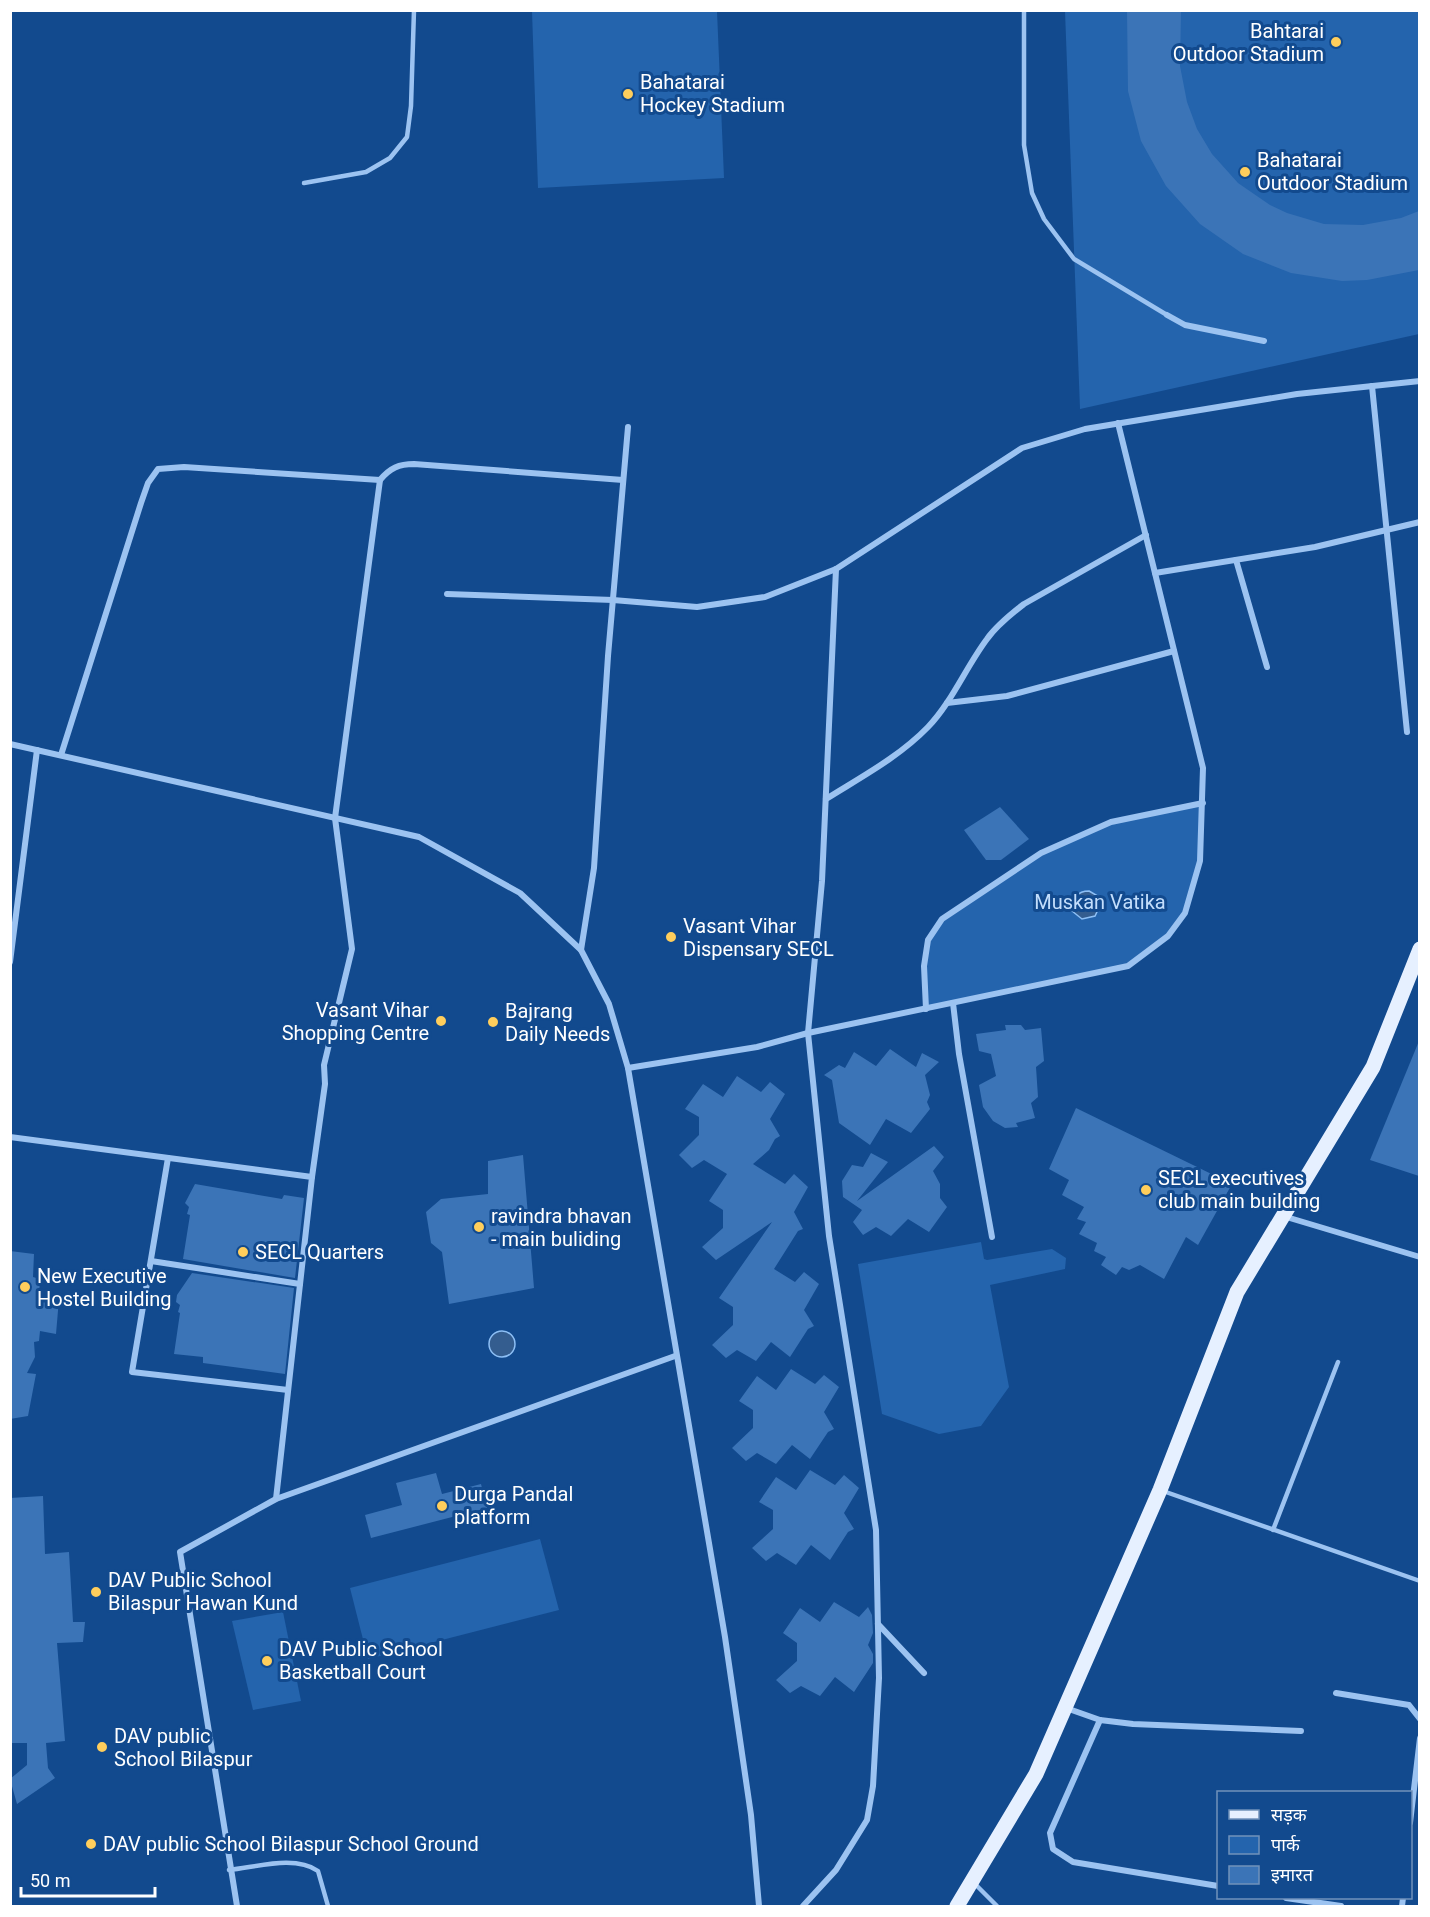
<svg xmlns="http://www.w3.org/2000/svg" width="1430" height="1917" font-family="Roboto,'Noto Sans Devanagari',sans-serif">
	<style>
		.green { fill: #2464ad }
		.water { fill: #345d8f; stroke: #8dbff5; stroke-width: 1.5 }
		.building { fill: #3b74b7 }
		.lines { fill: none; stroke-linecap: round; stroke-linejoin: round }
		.service { stroke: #9cc3f1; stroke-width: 4.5 }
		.minor { stroke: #9cc3f1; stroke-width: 6 }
		.primary { stroke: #e6f0ff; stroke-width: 15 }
		.poi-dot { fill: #ffce5c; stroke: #124a8e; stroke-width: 2 }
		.labels { text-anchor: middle; stroke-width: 6; stroke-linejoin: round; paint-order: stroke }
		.poi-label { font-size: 20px; fill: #fff; stroke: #124a8e; text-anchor: start }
		.park-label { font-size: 20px; fill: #c3defc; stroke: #124a8e }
	</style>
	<rect width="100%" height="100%" fill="#124a8e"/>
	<g class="green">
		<path d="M532,11H717L724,178L538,188Z"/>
		<path d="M1065,11H1419V334L1080,409Z"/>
		<path d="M1200,805V861L1185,913L1168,936L1128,966L926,1009C925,988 920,960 928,940C942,904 1071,836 1110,822C1138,813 1171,811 1200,805Z"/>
		<path d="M981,1242L984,1259L987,1260L1052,1249L1066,1258L1065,1269L990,1285L1009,1387L981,1426L939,1434L882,1414L858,1264Z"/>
		<path d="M540,1539L559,1610L368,1659L350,1588Z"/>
		<path d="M283,1612L301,1701L253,1710L232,1621Z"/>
	</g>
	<g class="water">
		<path d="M1089,891L1103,899L1095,916L1082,919L1072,911C1072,899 1076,891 1089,891Z"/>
		<circle cx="502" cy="1344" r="13"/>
	</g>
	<g class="building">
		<path d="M1127,10H1181L1180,66L1187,102L1197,129L1212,154L1238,183L1270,205L1287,213L1324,224L1363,225L1401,218L1419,211V270L1367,280L1342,281L1291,273L1243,254L1200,224L1166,186L1141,141L1128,91Z"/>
		<path d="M1000,807L1029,839L1001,860H986L964,830Z"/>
		<path d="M1005,1025H1021L1025,1030L1041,1028L1044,1061L1036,1067L1038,1097L1031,1103L1035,1118L1016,1123L1018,1127L1005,1128L993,1121L983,1107L979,1085L996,1076L991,1054L979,1051L976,1034L1006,1030Z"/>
		<path d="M1419,1041V1176L1370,1160Z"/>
		<path d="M890,1049L916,1067L922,1053L939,1062L925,1075L930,1095L927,1102L930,1109L911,1133L886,1119L870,1145L839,1123L832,1080L824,1075L839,1065L845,1068L854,1052L876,1066Z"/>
		<path d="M737,1076L761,1092L770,1082L785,1094L770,1119L780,1136L775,1139L769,1150L753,1164L785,1184L794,1174L808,1187L794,1212L803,1229L798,1231L774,1269L795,1282L804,1272L819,1284L804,1310L814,1326L808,1329L790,1357L771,1342L756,1361L737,1350L726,1358L712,1345L733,1325V1307L719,1298L772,1222L716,1260L702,1247L723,1228V1210L709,1201L727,1174L704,1160L692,1168L679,1155L699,1135V1117L685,1109L703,1084L723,1097Z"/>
		<path d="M1076,1108L1232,1184L1198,1245L1186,1237L1164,1279L1140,1265L1129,1270L1122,1267L1116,1275L1101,1265L1106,1257L1094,1251L1097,1243L1079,1234L1086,1222L1077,1219L1084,1207L1062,1195L1069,1180L1049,1169Z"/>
		<path d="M934,1146L944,1157L933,1171L940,1184V1198L947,1207L929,1232L908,1219L891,1236L876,1227L863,1235L853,1222L862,1210L843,1197L842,1181L852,1165L863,1167L871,1153L888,1162L857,1201Z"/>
		<path d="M523,1155L534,1288L449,1304L442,1252L431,1243L426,1212L441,1199L488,1194V1161Z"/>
		<path d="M195,1184L282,1199L284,1195L304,1198L295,1278L183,1259L190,1215L187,1214L189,1207L185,1203Z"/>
		<path d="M10,1251L34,1254L33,1277L40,1279L39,1295L59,1299L56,1334L40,1331L39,1341L34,1342L35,1357L27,1373L36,1374L28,1416L10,1419Z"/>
		<path d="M192,1273L294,1288L285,1374L203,1363V1357L174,1354L180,1313L178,1312L180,1305L176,1302L177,1295Z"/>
		<path d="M791,1369L815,1384L824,1375L839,1387L824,1412L834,1429L828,1432L810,1459L792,1445L776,1464L757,1453L746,1461L732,1448L753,1428V1410L739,1401L757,1376L776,1390Z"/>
		<path d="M810,1470L835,1485L844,1475L859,1488L844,1513L854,1529L848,1532L830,1560L811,1545L796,1565L777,1553L766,1561L752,1548L773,1529V1510L759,1502L776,1477L796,1490Z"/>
		<path d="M436,1473L442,1494L481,1484L487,1508L371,1538L365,1515L402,1505L396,1483Z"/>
		<path d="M43,1496L45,1554L69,1552L73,1622H85L83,1642L57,1643L65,1741L46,1743L48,1768L55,1778L17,1804L10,1779L27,1765V1743H10V1498Z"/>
		<path d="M834,1602L859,1617L868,1607L872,1615L873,1633L868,1645L873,1654V1663L854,1692L835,1677L820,1696L801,1686L790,1693L776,1680L797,1661V1643L783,1633L800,1608L820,1622Z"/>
	</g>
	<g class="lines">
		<g class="service">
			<path d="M1024,10V145L1032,193L1044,219L1074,259L1167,315"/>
			<path d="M304,183L366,172L390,158L407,137L411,106L414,10"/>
			<path d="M1163,1491L1420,1581"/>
			<path d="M1273,1530L1338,1362"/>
			<path d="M229,1870C257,1867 295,1855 318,1871L328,1906"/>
			<path d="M975,1884L997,1906"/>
		</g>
		<g class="minor">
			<path d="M1167,315L1185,325L1264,341"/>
			<path d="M1372,386L1407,732"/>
			<path d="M1236,560L1267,667"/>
			<path d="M1155,573L1315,547L1420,522"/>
			<path d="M447,594L613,600L697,607L765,597L836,569L1022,448L1085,429L1297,394L1420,381"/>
			<path d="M947,703L1007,696L1174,651"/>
			<path d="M10,744L419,837L520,893L581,950L609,1004L628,1068L725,1637L751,1815L759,1906"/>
			<path d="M61,755L141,503L148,483L158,469L184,467L380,480"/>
			<path d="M826,799C861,777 899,757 928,727C952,702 966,667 987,639C997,625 1011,614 1024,604L1146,535"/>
			<path d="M581,950L594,868L608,656L628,427"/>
			<path d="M10,962L37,750"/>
			<path d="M953,1003L959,1054L992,1237"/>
			<path d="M926,1009L924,966L928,940L942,919L1041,853L1111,822L1203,803"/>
			<path d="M628,1068L757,1047L808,1033L1128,966L1168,936L1185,913L1200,861L1203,768L1118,423"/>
			<path d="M10,1137L312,1177L276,1499"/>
			<path d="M168,1158L132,1372L288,1390"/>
			<path d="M312,1177L325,1084L324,1065L352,949L335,818L380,480C390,468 399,464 414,464L623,480"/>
			<path d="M1283,1216L1420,1257"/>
			<path d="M151,1261L300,1284"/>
			<path d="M878,1624L924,1673"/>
			<path d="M1336,1693L1409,1705L1420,1719"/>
			<path d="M1066,1708L1100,1720L1133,1724L1301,1731"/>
			<path d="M1100,1720L1050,1833L1053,1849L1073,1862L1218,1886"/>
			<path d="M1410,1823L1420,1738"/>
			<path d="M1286,1898L1341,1906"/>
			<path d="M237,1906L180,1552L276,1499L675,1356"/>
			<path d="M803,1906L836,1870L867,1820L873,1786L879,1678L876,1530L829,1236L808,1033L822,881L836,569"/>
			<path d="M1402,1906L1403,1898"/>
		</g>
		<path class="primary" d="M957,1906L1036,1774L1160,1490L1237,1292L1373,1067L1420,949"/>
	</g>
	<g class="poi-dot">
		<circle cx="1336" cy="42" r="6"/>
		<circle cx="628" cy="94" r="6"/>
		<circle cx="1245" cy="172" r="6"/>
		<circle cx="671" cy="937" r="6"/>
		<circle cx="441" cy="1021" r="6"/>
		<circle cx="493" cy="1022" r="6"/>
		<circle cx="1146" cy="1190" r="6"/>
		<circle cx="479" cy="1227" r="6"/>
		<circle cx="243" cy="1252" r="6"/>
		<circle cx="25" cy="1287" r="6"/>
		<circle cx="442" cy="1506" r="6"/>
		<circle cx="96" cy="1592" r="6"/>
		<circle cx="267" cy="1661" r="6"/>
		<circle cx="102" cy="1747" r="6"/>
		<circle cx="91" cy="1844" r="6"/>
	</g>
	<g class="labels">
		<g class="poi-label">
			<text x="1324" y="38" text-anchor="end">Bahtarai<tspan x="1324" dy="23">Outdoor Stadium</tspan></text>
			<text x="640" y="89">Bahatarai<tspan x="640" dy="23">Hockey Stadium</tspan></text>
			<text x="1257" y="167">Bahatarai<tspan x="1257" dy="23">Outdoor Stadium</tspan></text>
			<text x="683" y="933">Vasant Vihar<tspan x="683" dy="23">Dispensary SECL</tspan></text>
			<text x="429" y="1017" text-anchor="end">Vasant Vihar<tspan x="429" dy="23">Shopping Centre</tspan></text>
			<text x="505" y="1018">Bajrang<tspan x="505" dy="23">Daily Needs</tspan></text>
			<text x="1158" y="1185">SECL executives<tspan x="1158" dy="23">club main building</tspan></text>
			<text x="491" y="1223">ravindra bhavan<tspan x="491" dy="23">- main buliding</tspan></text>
			<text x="255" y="1259">SECL Quarters</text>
			<text x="37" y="1283">New Executive<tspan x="37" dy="23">Hostel Building</tspan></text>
			<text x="454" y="1501">Durga Pandal<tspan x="454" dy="23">platform</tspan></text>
			<text x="108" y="1587">DAV Public School<tspan x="108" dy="23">Bilaspur Hawan Kund</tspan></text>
			<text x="279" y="1656">DAV Public School<tspan x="279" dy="23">Basketball Court</tspan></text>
			<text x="114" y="1743">DAV public<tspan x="114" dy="23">School Bilaspur</tspan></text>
			<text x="103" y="1851">DAV public School Bilaspur School Ground</text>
		</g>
		<g class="park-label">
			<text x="1100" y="909">Muskan Vatika</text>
		</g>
	</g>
	<rect width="1430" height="1917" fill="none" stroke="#ffffff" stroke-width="24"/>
	<rect x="1217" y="1791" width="195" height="108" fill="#124a8e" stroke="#7192bb" stroke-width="1.5"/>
	<rect x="1229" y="1810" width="30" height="9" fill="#e6f0ff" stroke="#7192bb" stroke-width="1.5"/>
	<text x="1271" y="1821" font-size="18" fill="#ffffff">सड़क</text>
	<rect x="1229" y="1836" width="30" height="18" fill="#2464ad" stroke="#7192bb" stroke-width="1.5"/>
	<text x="1271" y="1851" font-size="18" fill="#ffffff">पार्क</text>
	<rect x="1229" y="1866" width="30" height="18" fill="#3b74b7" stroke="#7192bb" stroke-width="1.5"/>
	<text x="1271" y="1881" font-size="18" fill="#ffffff">इमारत</text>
	<path d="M21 1887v9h134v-9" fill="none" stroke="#ffffff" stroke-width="3"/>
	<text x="30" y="1887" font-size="18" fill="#ffffff" stroke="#124a8e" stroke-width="4.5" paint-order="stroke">50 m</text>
</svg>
